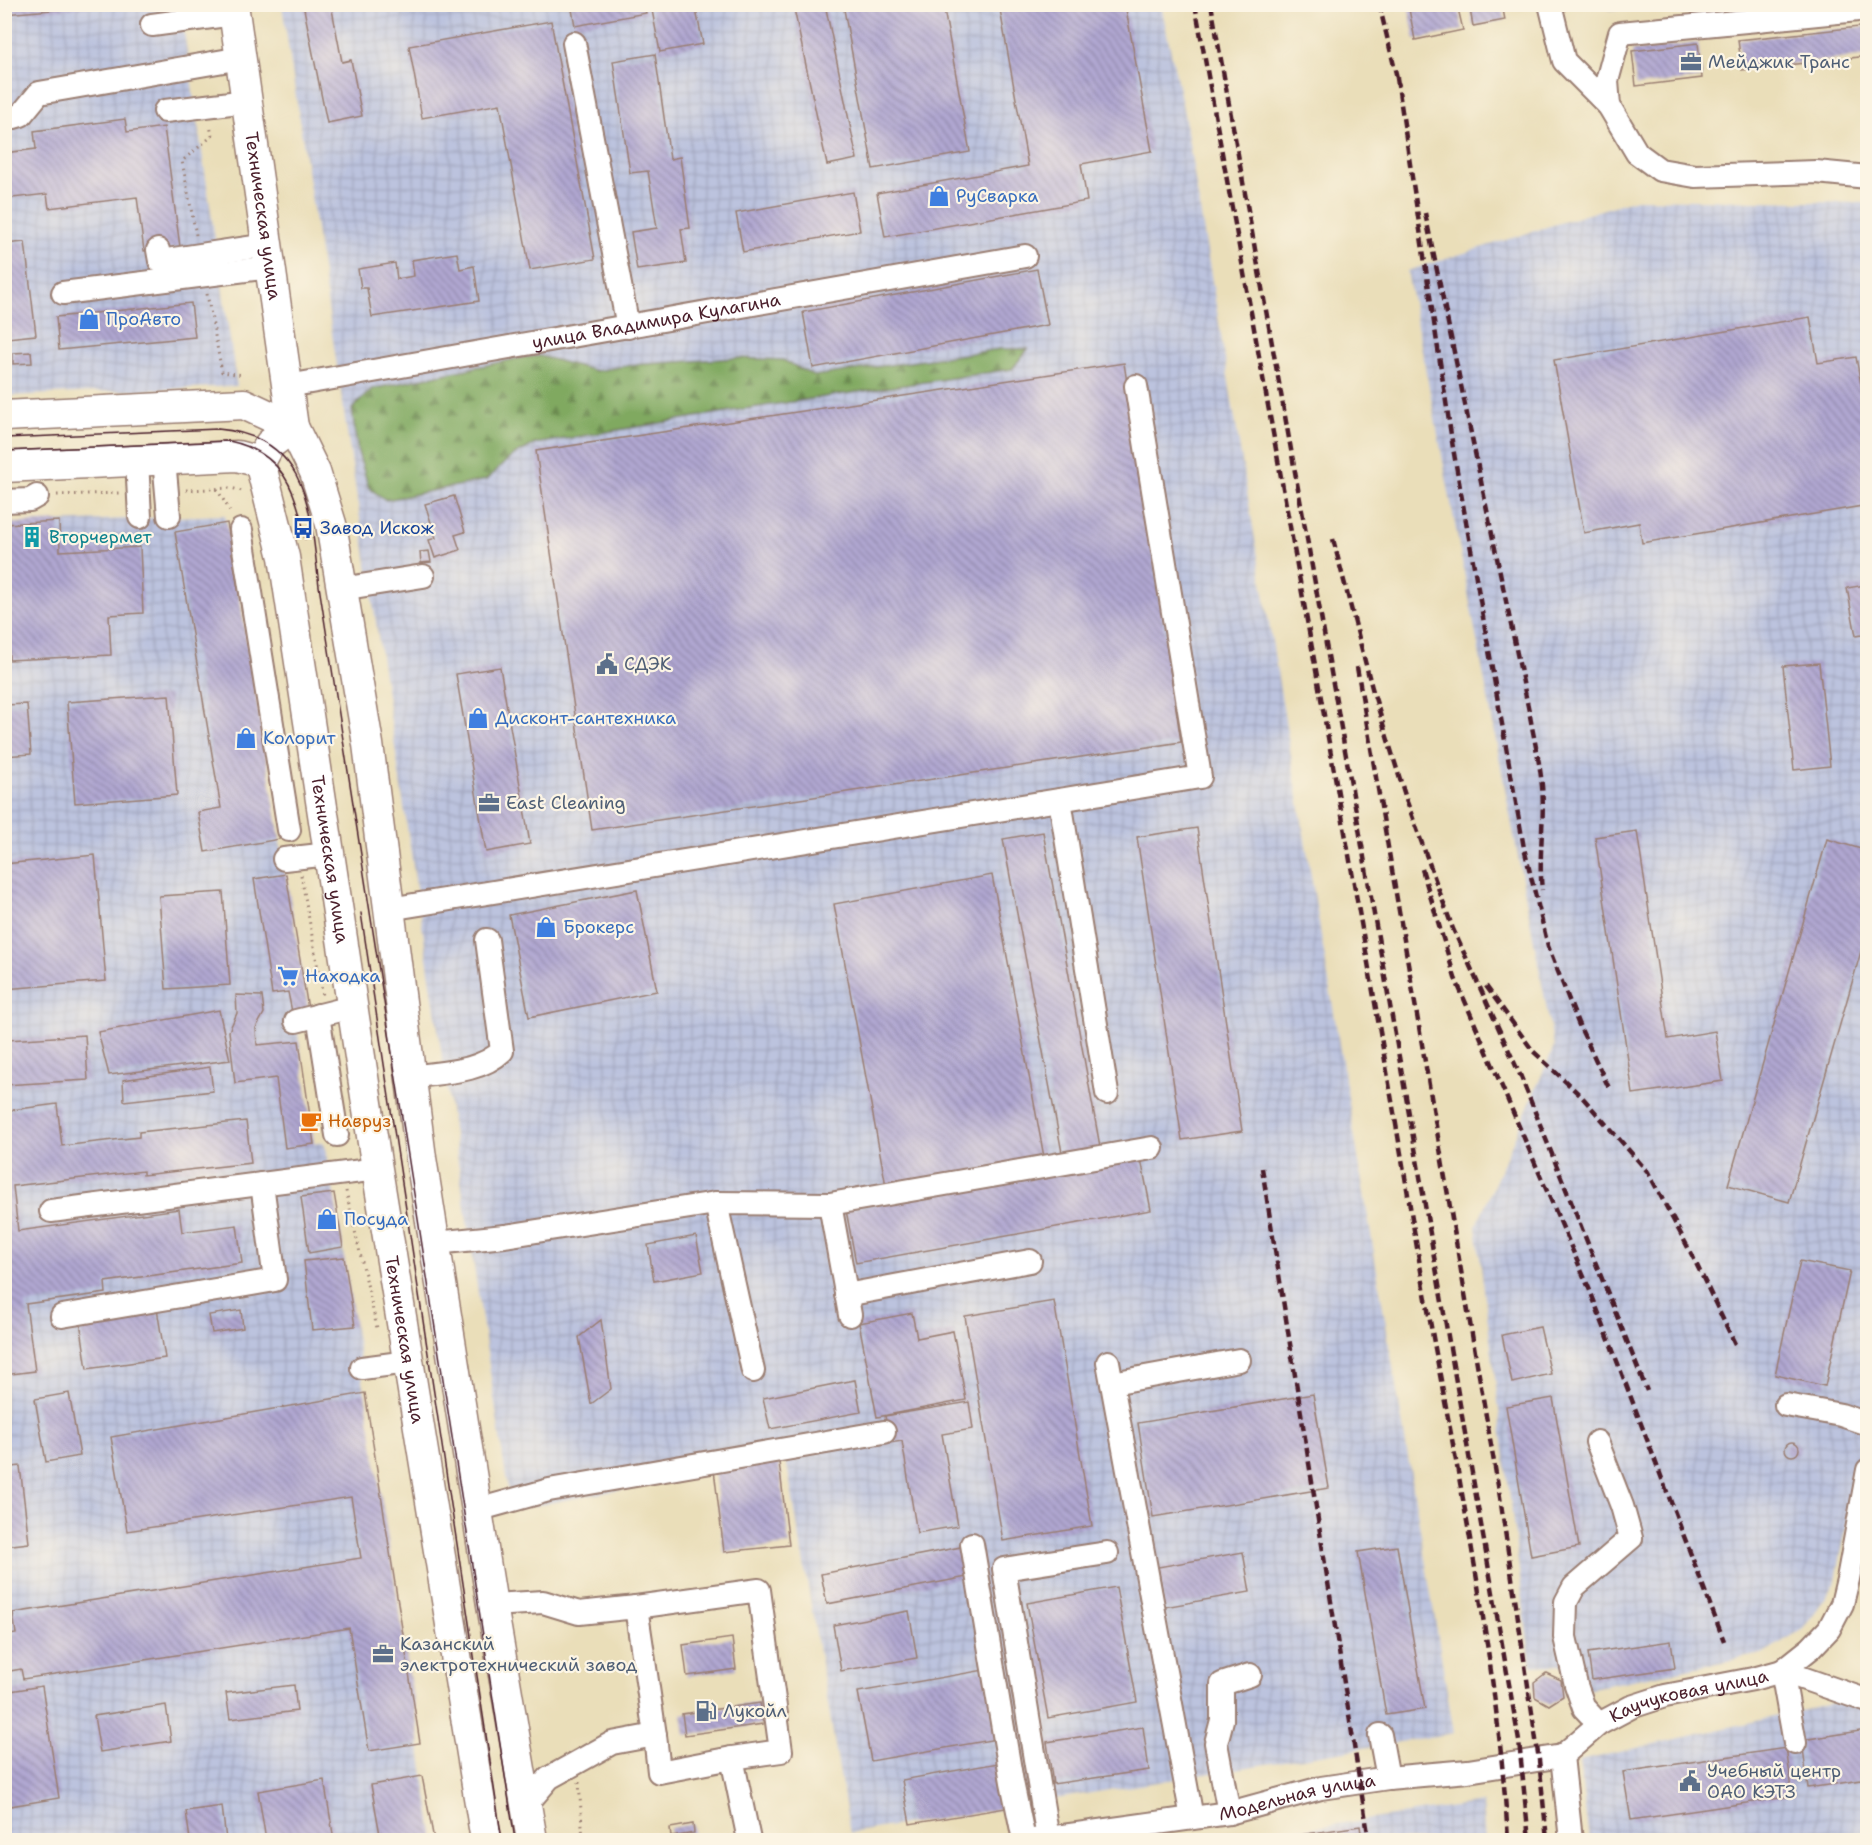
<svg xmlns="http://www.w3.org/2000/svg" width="1872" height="1845" font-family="'Shantell Sans',sans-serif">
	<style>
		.industrial { fill: url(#industrial-grid) }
		.forest { fill: url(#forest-firs); stroke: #656446; stroke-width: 1.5 }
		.building { fill: url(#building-back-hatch) }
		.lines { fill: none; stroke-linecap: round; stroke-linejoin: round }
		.minor-casing { stroke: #9a7e72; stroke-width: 26 }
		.major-casing { stroke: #9a7e72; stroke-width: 33 }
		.path { stroke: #9a7e72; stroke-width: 3; stroke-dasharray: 1.5 4.5; stroke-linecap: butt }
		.minor { stroke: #fff; stroke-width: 22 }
		.major { stroke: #fff; stroke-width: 30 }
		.tram { stroke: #4a1f2b; stroke-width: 1.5 }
		.rail { stroke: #4a1f2b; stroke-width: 4.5; stroke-dasharray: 9 4.5; stroke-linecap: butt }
		.labels { text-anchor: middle; stroke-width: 4.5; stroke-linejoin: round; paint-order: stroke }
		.service-label { font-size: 18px; fill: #4e5e75; stroke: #fcf5e5; text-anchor: start }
		.shop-label { font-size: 18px; fill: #366cbe; stroke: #fcf5e5; text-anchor: start }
		.street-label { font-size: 18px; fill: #4a1f2b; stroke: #fcf5e5 }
		.transit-label { font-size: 18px; fill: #164399; stroke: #fcf5e5; text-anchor: start }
		.culture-label { font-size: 18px; fill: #0d838f; stroke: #fcf5e5; text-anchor: start }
		.food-label { font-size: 18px; fill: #c56008; stroke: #fcf5e5; text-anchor: start }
	</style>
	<defs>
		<pattern id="industrial-grid" width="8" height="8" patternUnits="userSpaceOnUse" patternTransform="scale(1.5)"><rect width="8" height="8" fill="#bcc3de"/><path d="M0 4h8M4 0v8" fill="none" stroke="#a3a7bf"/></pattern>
		<pattern id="forest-firs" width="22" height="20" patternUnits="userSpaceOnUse" patternTransform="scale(1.5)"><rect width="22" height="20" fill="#80a960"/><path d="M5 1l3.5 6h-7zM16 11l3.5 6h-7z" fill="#6b894f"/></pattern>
		<pattern id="building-back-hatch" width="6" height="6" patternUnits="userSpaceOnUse" patternTransform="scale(1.5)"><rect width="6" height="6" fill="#b0a7d1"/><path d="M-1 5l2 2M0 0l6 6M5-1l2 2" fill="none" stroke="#9187aa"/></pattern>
	</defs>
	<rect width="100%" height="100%" fill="#fcf5e5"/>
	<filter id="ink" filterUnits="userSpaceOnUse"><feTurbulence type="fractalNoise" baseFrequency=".0167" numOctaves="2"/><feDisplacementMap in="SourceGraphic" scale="12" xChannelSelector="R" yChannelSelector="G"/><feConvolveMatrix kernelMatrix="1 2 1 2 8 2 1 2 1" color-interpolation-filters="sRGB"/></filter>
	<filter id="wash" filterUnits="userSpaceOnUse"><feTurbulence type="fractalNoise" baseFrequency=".008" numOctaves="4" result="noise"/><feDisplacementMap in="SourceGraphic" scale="24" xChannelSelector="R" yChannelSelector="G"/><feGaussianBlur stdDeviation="1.35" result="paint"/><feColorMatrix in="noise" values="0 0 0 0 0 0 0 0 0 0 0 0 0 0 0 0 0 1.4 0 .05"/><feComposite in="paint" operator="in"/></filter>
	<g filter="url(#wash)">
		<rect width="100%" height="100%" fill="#eadeb9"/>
		<g class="industrial">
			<path d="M4,5H180L237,386L5,396Z"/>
			<path d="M282,5H1161L1184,113L1454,1733L850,1833L786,1459L511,1510Z"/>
			<path d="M1636,199L1867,203V1425L1835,1584L1803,1629L1762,1654L1567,1693L1563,1665L1531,1666L1476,1226L1554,1047L1407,271Z"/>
			<path d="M225,515L308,1009L296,1021L314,1143H324L334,1193L434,1840H5L4,524Z"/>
			<path d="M1867,1696V1840H1589L1579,1761Z"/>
			<path d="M1482,1803L1485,1840H1228Z"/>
		</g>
		<path class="forest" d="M1000,349H1028L1012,369L737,410L535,444L512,456L486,480L386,500L369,488L358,452L352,409L372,389L525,357L540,356L596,371L632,365L737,358L783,360L814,376Z"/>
		<g id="blocks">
			<g class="building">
				<path d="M4,4H100V6L4,14Z"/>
				<path d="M303,4H331L342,62L351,60L362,116L327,123Z"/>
				<path d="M571,4H644L646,13L575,26Z"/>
				<path d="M793,4H825L857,159L827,165Z"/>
				<path d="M843,4H943L970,152L873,169Z"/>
				<path d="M999,4H1125L1152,151L1081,164L1087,201L885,237L877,193L1028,166Z"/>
				<path d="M1408,4H1457L1463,30L1415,40Z"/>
				<path d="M1469,4H1502L1505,20L1473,26Z"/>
				<path d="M1608,4H1652V6L1609,10Z"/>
				<path d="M651,5H695L703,44L660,52Z"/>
				<path d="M551,21L595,259L530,270L500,104L422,118L409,46Z"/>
				<path d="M1868,26V56L1742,70L1738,40Z"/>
				<path d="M1698,43L1702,78L1636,86L1632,51Z"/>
				<path d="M655,54L670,159L680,157L690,228L681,229L686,263L637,270L631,232L657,228L648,171L630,173L613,61Z"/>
				<path d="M125,119L127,132L164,127L180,247L144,251L137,197L49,208L47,194L4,199V153L36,149L34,131Z"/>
				<path d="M853,192L860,231L743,252L736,213Z"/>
				<path d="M25,242L36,335L7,338L4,312V244Z"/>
				<path d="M457,253L460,269L474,266L479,301L372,317L367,288H361L358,269L395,263L397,279L414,276L412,260Z"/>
				<path d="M1037,269L1048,325L813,368L803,312Z"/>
				<path d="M191,303L195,337L59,350L56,317Z"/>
				<path d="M1810,317L1818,363L1856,357L1868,423V505L1642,543L1639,523L1584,533L1554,360Z"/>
				<path d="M31,352L32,363L13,364V353Z"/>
				<path d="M1124,363L1181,742L592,830L536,451Z"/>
				<path d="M454,496L465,532L455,535L460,550L435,558L429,540L436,538L425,504Z"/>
				<path d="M59,521L60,551L140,547L143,613L109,615L111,655L9,660L4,524Z"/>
				<path d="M227,523L280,839L205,852L198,812L221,808L175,532Z"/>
				<path d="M429,551L431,562L421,563L420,552Z"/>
				<path d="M1865,585L1868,596V634L1856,636L1847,588Z"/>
				<path d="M1819,663L1830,766L1794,770L1783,666Z"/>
				<path d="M500,667L530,844L486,852L456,674Z"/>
				<path d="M169,695L177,795L75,803L67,702Z"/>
				<path d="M27,704L31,754L4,756V705Z"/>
				<path d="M1197,828L1242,1131L1182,1140L1137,837Z"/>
				<path d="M1637,831L1668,1039L1715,1031L1723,1081L1633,1094L1595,837Z"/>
				<path d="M1043,832L1101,1152L1063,1158L1003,839Z"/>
				<path d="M1827,839L1868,851V927L1789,1202L1728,1185Z"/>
				<path d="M95,855L106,981L4,989V864Z"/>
				<path d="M286,874L308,1009L292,1012L288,992L272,994L254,879Z"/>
				<path d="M992,875L1044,1157L886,1186L834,904Z"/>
				<path d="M637,890L657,991L529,1017L509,915Z"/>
				<path d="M223,892L230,985L166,989L159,896Z"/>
				<path d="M236,995L262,996L264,1013L256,1028L257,1045L299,1041L314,1144L285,1148L276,1078L235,1083L229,1031L237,1013Z"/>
				<path d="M219,1010L230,1060L109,1075L98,1032Z"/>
				<path d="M4,1015H6L8,1040L85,1035L88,1080L4,1085Z"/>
				<path d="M210,1067L213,1091L124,1101L123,1080Z"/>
				<path d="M57,1104L62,1146L139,1137V1132L246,1121L251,1163L143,1175V1171L13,1186L18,1231L179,1209L182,1232L237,1225L242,1263L105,1282L106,1293L26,1304L35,1371L4,1375V1111Z"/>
				<path d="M1141,1159L1151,1210L856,1263L846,1210Z"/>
				<path d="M334,1193L343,1247L309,1253L301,1197Z"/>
				<path d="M696,1236L703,1272L654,1281L648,1245Z"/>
				<path d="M344,1257L355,1326L312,1330L304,1261Z"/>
				<path d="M1800,1261L1850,1271L1825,1386L1775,1375Z"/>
				<path d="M1054,1301L1092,1526L1003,1541L965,1316Z"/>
				<path d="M157,1309L165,1358L87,1369L80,1321Z"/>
				<path d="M241,1310L243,1328L212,1333L209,1315Z"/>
				<path d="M912,1313L917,1338L953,1331L966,1400L877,1417L859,1323Z"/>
				<path d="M601,1320L611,1389L591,1404L579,1337Z"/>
				<path d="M1540,1327L1551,1374L1512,1383L1502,1335Z"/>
				<path d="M855,1380L861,1412L770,1429L763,1398Z"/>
				<path d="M69,1393L80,1456L46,1462L35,1399Z"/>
				<path d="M365,1393L420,1743L369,1751L349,1628L23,1679L21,1669L4,1672V1636L16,1634L13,1613L361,1558L351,1497L127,1531L111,1437Z"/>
				<path d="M1313,1394L1329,1488L1153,1517L1138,1423Z"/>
				<path d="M1553,1398L1579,1547L1531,1556L1506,1406Z"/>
				<path d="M969,1402L973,1429L942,1434L958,1526L917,1533L902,1441L890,1443L885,1416Z"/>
				<circle cx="1792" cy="1449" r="7"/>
				<path d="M779,1462L789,1545L724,1552L714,1470Z"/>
				<path d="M20,1466L29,1543L4,1546V1468Z"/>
				<path d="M1397,1546L1425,1709L1386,1715L1358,1552Z"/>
				<path d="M961,1547L967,1577L827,1604L821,1574Z"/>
				<path d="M1243,1552L1250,1592L1165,1607L1158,1567Z"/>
				<path d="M1116,1587L1137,1702L1048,1718L1027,1603Z"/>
				<path d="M909,1611L917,1658L841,1671L833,1625Z"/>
				<path d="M732,1638L736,1669L687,1676L683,1645Z"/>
				<path d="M1671,1641L1675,1668L1592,1680L1588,1653Z"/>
				<path d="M984,1670L997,1739L871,1761L858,1692Z"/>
				<path d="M1546,1673L1561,1680L1563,1696L1549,1705L1535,1697L1534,1682Z"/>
				<path d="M294,1685L297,1711L230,1719L226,1693Z"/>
				<path d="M42,1686L59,1798L4,1807V1692Z"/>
				<path d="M760,1703L763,1724L685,1735L682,1714Z"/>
				<path d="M166,1705L171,1741L100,1752L94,1716Z"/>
				<path d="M1143,1727L1149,1770L1053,1784L1047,1742Z"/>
				<path d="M1866,1730L1868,1779L1808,1788L1802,1740Z"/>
				<path d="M1786,1748L1793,1796L1631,1820L1623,1772Z"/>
				<path d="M998,1763L1006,1808L910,1824L902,1780Z"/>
				<path d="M422,1776L434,1840H381L371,1785Z"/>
				<path d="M324,1780L334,1840H266L258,1791Z"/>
				<path d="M222,1806L226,1840H190L186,1811Z"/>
				<path d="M693,1824L694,1833L671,1837L670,1828Z"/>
				<path d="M1360,1826L1362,1840H1273V1839Z"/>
			</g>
		</g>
	</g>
	<g filter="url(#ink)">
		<use href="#blocks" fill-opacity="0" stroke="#9a7e72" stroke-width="1.5"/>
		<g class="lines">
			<defs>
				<g id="minor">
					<path d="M1550,4L1564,61L1609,106L1637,153L1660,170L1695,176L1816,172L1868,177"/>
					<path d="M1757,20L1868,9"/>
					<path d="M152,25L234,14"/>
					<path d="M574,43L628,327"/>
					<path d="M1609,106L1607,81L1620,33L1757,20L1755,4"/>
					<path d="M165,111L247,101"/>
					<path d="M4,120L21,115L39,93L241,58"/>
					<path d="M158,250L160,261L268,245"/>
					<path d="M63,293L271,267"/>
					<path id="s1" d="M288,386L1025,256"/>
					<path d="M164,459L169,516"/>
					<path d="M137,460L140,517"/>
					<path d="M4,501L30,500L37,496"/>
					<path d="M241,530L289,830"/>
					<path d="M341,589L423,576"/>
					<path d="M1060,800L1107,1093"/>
					<path d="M284,859L329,854"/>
					<path d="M389,909L1200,777L1136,386"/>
					<path d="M318,1015L337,1135"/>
					<path d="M296,1021L352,1007"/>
					<path d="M410,1077C441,1072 479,1073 502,1051L487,940"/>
					<path d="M716,1203L753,1371"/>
					<path d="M830,1204L850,1315"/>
					<path d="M51,1211L377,1169"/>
					<path d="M435,1243L505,1236L716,1203L830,1204L1152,1148"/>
					<path d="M846,1295L1030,1261"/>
					<path d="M62,1316L275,1280L262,1184"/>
					<path d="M1108,1362L1192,1818"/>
					<path d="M362,1368L408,1362"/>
					<path d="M1112,1383L1239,1360"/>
					<path d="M1786,1405L1841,1415L1868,1424"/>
					<path d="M1597,1442L1622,1506L1631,1538L1574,1587L1566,1602L1565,1637L1576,1685L1584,1708L1599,1724"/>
					<path d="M477,1510L549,1490L884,1432"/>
					<path d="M972,1544L1012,1782L1024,1840"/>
					<path d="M492,1605L543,1602L579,1613L636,1607L655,1735L612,1743L549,1778L526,1805"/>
					<path d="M636,1607L759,1590L781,1751L732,1758"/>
					<path d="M1782,1671L1868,1701"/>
					<path d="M1782,1671L1795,1743"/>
					<path d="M655,1735L659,1772L732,1758L749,1840"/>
					<path d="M1380,1735L1388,1778"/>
					<path id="s2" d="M1562,1756L1599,1724L1631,1707L1665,1696L1753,1679L1782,1671L1811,1648L1829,1629L1842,1604L1848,1579L1868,1470"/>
					<path d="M1562,1756L1571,1840"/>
					<path d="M1229,1813L1216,1743L1222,1720V1684L1250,1675"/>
					<path d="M1048,1839L1004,1569L1107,1553"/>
					<path id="s3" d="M1034,1840L1229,1813L1321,1788L1388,1778L1468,1771L1562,1756"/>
				</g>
				<g id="major">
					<path id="s4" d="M233,4L293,427L315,472L331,524L368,744L421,1158L492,1605L532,1840"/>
					<path d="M4,416L244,404L293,427"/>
					<path id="s5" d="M293,427L270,444L260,462L284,557L377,1169L486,1840"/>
					<path d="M4,467L237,456L260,462"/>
				</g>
			</defs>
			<use href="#minor" class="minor-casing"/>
			<use href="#major" class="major-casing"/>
			<g class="path">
				<path d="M196,235L182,161L212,136L210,125"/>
				<path d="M207,294L222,372L243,375"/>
				<path d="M217,489L231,513"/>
				<path d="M186,490L231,488L242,491"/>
				<path d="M57,495L120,493"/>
				<path d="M301,875L323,996"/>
				<path d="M346,1191L377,1328"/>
				<path d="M579,1782L583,1840"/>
			</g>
			<use href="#minor" class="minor"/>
			<use href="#major" class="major"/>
			<g class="tram">
				<path d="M4,438L218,429C311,437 310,513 319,586L515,1840"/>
				<path d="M4,451L229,441C282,452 297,490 305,539"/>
				<path d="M361,913L502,1840"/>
			</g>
			<g class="rail">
				<path d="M1195,4C1269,413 1345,821 1414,1230C1448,1433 1496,1635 1508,1840"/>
				<path d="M1211,4L1355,806L1519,1741L1529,1840"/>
				<path d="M1379,4L1399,86"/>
				<path d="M1397,78L1453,448L1524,848L1548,946L1578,1023L1609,1088"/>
				<path d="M1425,213L1530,716C1534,739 1540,763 1542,786C1545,821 1538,856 1542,890"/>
				<path d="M1333,539L1372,688L1407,802L1453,929L1521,1077L1647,1391"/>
				<path d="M1357,667L1500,1497L1539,1760L1547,1840"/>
				<path d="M1422,869L1455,978L1591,1293L1724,1641"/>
				<path d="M1486,986L1533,1051L1582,1097L1648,1172L1693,1257L1735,1344"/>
				<path d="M1262,1168L1369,1840"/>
			</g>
		</g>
	</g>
	<defs>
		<symbol id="office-bare" viewBox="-9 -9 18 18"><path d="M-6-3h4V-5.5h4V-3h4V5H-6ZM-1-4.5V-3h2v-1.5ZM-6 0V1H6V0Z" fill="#5c6f8a" stroke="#fcf5e5" stroke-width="2.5" paint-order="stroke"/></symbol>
		<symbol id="shop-bare" viewBox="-9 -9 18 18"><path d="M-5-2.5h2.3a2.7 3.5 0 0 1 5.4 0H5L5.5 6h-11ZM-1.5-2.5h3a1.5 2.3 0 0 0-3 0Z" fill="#3f7fe0" stroke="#fcf5e5" stroke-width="2.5" paint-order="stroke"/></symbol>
		<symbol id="bus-bare" viewBox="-9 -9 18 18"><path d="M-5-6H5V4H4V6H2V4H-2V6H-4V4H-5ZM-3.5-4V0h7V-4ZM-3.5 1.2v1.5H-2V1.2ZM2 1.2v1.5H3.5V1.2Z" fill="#1a4fb4" stroke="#fcf5e5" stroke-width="2.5" paint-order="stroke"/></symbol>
		<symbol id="building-bare" viewBox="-9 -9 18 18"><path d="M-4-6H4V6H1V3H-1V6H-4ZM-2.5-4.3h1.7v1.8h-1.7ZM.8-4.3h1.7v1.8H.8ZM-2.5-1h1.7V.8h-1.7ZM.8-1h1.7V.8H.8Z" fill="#0f9aa8" stroke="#fcf5e5" stroke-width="2.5" paint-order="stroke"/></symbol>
		<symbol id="civic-bare" viewBox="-9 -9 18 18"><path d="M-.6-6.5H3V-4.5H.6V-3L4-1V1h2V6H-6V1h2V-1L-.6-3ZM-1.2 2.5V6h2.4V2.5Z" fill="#5c6f8a" stroke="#fcf5e5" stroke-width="2.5" paint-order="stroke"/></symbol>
		<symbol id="supermarket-bare" viewBox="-9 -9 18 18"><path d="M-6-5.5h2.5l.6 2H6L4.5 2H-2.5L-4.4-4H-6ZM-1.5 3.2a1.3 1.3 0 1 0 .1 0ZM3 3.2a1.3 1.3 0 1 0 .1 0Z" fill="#3f7fe0" stroke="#fcf5e5" stroke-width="2.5" paint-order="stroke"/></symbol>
		<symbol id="cafe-bare" viewBox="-9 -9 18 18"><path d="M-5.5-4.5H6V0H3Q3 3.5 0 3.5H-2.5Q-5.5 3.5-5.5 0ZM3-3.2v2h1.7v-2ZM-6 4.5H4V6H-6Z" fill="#e8710a" stroke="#fcf5e5" stroke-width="2.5" paint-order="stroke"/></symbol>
		<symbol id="fuel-bare" viewBox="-9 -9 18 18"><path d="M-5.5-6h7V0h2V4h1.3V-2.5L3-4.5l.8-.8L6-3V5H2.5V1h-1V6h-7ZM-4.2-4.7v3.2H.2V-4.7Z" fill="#5c6f8a" stroke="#fcf5e5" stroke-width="2.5" paint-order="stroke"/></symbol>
	</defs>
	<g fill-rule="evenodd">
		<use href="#office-bare" x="1676" y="47" width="30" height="30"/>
		<use href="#shop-bare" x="924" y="181" width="30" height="30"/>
		<use href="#shop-bare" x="74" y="304" width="30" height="30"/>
		<use href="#bus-bare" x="288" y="513" width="30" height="30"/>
		<use href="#building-bare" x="17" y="522" width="30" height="30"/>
		<use href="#civic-bare" x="592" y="649" width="30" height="30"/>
		<use href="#shop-bare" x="463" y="703" width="30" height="30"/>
		<use href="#shop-bare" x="231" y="723" width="30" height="30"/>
		<use href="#office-bare" x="474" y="788" width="30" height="30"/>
		<use href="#shop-bare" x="531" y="912" width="30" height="30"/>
		<use href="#supermarket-bare" x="273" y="961" width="30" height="30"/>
		<use href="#cafe-bare" x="296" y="1106" width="30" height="30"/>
		<use href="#shop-bare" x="312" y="1204" width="30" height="30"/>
		<use href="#office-bare" x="368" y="1639" width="30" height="30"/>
		<use href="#fuel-bare" x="691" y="1696" width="30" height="30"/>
		<use href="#civic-bare" x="1675" y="1766" width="30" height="30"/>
	</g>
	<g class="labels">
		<g class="service-label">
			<text x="1708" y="68">Мейджик Транс</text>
			<text x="624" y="670">СДЭК</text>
			<text x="506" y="809">East Cleaning</text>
			<text x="400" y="1650">Казанский<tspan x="400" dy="21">электротехнический завод</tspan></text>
			<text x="723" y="1717">Лукойл</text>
			<text x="1707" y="1777">Учебный центр<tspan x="1707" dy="21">ОАО КЭТЗ</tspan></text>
		</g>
		<g class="shop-label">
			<text x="956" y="202">РуСварка</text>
			<text x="106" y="325">ПроАвто</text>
			<text x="495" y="724">Дисконт-сантехника</text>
			<text x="263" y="744">Колорит</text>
			<text x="563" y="933">Брокерс</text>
			<text x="305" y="982">Находка</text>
			<text x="344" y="1225">Посуда</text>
		</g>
		<g class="street-label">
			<text dy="6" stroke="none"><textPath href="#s4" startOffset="214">Техническая улица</textPath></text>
			<text dy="6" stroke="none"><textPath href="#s1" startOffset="374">улица Владимира Кулагина</textPath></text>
			<text dy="6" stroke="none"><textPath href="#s5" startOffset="453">Техническая улица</textPath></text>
			<text dy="6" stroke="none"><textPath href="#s5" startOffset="939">Техническая улица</textPath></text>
			<text dy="6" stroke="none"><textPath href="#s2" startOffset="144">Каучуковая улица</textPath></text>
			<text dy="6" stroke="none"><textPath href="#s3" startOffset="267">Модельная улица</textPath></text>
		</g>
		<g class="transit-label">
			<text x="320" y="534">Завод Искож</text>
		</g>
		<g class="culture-label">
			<text x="49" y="543">Вторчермет</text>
		</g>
		<g class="food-label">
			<text x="328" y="1127">Навруз</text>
		</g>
	</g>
	<rect width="1872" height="1845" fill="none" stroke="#fcf5e5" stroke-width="24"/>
</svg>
